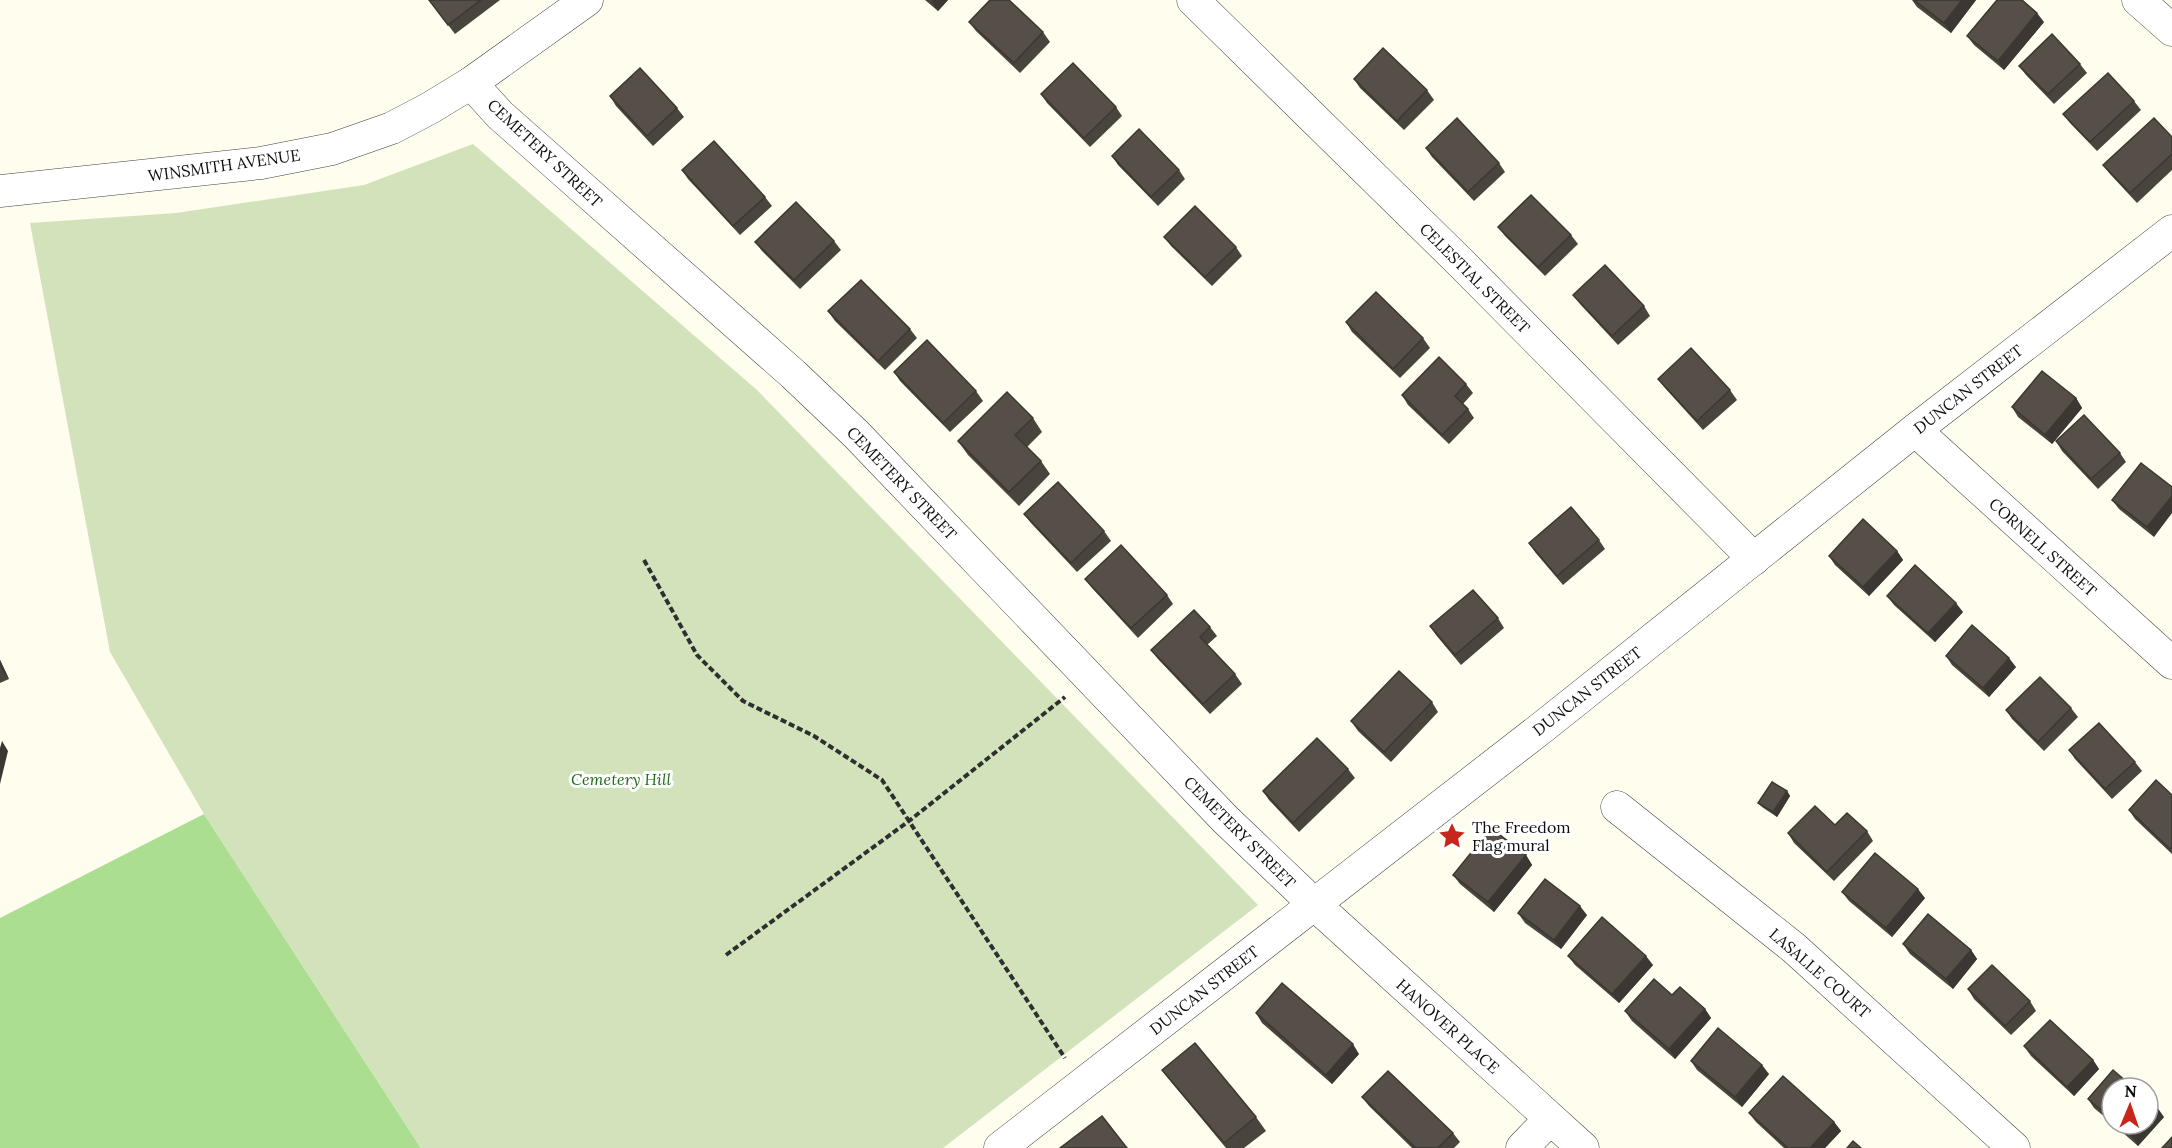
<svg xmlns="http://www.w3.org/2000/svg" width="2172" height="1148" font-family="Lora,serif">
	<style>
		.forest { fill: #abde91 }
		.cemetery { fill: #d2e3bc }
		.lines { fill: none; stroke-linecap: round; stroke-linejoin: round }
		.minor-casing { stroke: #404040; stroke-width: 33 }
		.path { stroke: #2f2f2f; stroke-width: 4; stroke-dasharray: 6 3; stroke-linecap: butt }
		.minor { stroke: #fff; stroke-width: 32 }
		.wall { fill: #4a443e }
		.shaded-wall { fill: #3c3732 }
		.building { fill: #564f48; stroke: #3c3732; stroke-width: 1.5 }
		.labels { text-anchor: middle; stroke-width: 6; stroke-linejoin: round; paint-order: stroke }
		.street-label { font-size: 16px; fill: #0d0d0d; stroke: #fff }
		.park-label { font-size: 16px; font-style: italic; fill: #206918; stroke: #fff }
		.poi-label { font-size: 16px; fill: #0d0d0d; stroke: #fff; text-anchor: start }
	</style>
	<rect width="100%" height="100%" fill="#fffded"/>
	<path class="forest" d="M204,814L421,1148H0V918Z"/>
	<path class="cemetery" d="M473,144L757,390L1258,905L943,1148H421L204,814L110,652L30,223L176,213L364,185Z"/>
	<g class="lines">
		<defs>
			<g id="minor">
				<path d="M1193,0L1461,263L1754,559"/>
				<path d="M2138,0L2172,30"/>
				<path d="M471,83L500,115L793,374L856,434L1225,819L1313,903L1583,1148"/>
				<path d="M0,191L261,163L332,149L392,128L430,108L471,83L587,0"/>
				<path d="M1915,430L2172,663"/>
				<path d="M1617,807L1794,948L2014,1148"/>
				<path d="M1000,1148L1544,726L1915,430L2172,231"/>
				<path d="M1522,1148L1550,1119"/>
			</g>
		</defs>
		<use href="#minor" class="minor-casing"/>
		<g class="path">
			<path d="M644,560L697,655L743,701L814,736L882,780L1065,1058"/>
			<path d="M726,955L909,821L1065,697"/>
		</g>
		<use href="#minor" class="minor"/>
	</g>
	<g class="wall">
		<path d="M429,0H500L455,34Z"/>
		<path d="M925,0H948L938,11Z"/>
		<path d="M1912,0H1976L1951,33L1917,7Z"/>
		<path d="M969,22L1043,32L1050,42L1020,73L976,31Z"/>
		<path d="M2044,22L2004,70L1974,45L1967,36Z"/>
		<path d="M2080,64L2087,73L2054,104L2026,75L2019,66Z"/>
		<path d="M1354,79L1427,90L1434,100L1404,130L1360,88Z"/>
		<path d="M1041,94L1116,107L1122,116L1090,147L1047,103Z"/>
		<path d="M610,96L677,108L684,117L653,146L616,106Z"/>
		<path d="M2134,101L2141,110L2097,151L2070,123L2063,114Z"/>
		<path d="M2172,137V170L2137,203L2110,174L2103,165Z"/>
		<path d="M1426,148L1499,163L1505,172L1474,201L1432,157Z"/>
		<path d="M1112,156L1179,170L1185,179L1158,206L1118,165Z"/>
		<path d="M682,170L765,197L772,206L740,235L688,179Z"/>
		<path d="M1498,227L1571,235L1578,244L1545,276L1505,236Z"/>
		<path d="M1164,237L1236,247L1242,256L1212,286L1171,246Z"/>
		<path d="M834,241L841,250L800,289L762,251L755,242Z"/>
		<path d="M1573,295L1644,306L1650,316L1618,345L1580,304Z"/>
		<path d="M828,311L910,329L917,338L885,370L835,321Z"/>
		<path d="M1346,322L1423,338L1430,348L1400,378L1352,332Z"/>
		<path d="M894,372L976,391L983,401L950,432L900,381Z"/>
		<path d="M1658,379L1730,390L1737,400L1703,430L1665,388Z"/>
		<path d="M1466,384L1473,393L1463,404L1468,409L1474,418L1449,444L1408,405L1402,395Z"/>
		<path d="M2076,398L2082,408L2052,444L2018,417L2012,407Z"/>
		<path d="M1033,418L1042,432L1027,447L1041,461L1050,474L1019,506L968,455L958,441Z"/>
		<path d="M2056,441L2120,453L2126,462L2098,489L2062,451Z"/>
		<path d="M2141,463L2154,537L2119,509L2112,500Z"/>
		<path d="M1024,514L1104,531L1111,541L1077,572L1031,523Z"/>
		<path d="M1599,540L1605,549L1563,585L1535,552L1529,543Z"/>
		<path d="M1897,551L1903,560L1869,596L1835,565L1829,556Z"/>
		<path d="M1085,579L1167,595L1173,604L1138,638L1092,588Z"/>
		<path d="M1887,596L1963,612L1935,642L1894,605Z"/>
		<path d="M1498,618L1504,628L1461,665L1436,635L1430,626Z"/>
		<path d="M1210,627L1217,636L1207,645L1235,674L1242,684L1210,714L1158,659L1151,650Z"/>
		<path d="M1946,656L2016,667L1989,697L1952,665Z"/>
		<path d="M0,660L9,679L0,683Z"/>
		<path d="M1432,702L1438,712L1391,762L1358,731L1351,721Z"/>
		<path d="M2071,708L2078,717L2044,751L2012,719L2006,710Z"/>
		<path d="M2069,750L2135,762L2142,771L2112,799L2075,759Z"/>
		<path d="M1348,769L1355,778L1299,832L1269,800L1263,791Z"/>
		<path d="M1787,791L1790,796L1777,817L1762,807L1758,803Z"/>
		<path d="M2172,795V854L2135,819L2129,810Z"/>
		<path d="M1835,825L1867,831L1873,841L1834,881L1794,843L1788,833Z"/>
		<path d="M1526,855L1532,865L1494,912L1460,884L1453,875Z"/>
		<path d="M1842,892L1925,898L1892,937L1849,901Z"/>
		<path d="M1518,913L1587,915L1561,949L1525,923Z"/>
		<path d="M1903,944L1971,950L1977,959L1953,989L1910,954Z"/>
		<path d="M1568,956L1653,965L1619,1003L1575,965Z"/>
		<path d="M1968,989L2030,1001L2036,1011L2011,1035L1974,999Z"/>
		<path d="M1672,995L1705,1009L1711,1018L1675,1059L1632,1021L1625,1011Z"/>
		<path d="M1256,1013L1359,1054L1332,1084L1262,1023Z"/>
		<path d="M2024,1046L2093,1060L2099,1069L2074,1096L2031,1056Z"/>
		<path d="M1691,1061L1769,1074L1742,1107L1697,1070Z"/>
		<path d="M1162,1070L1256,1117L1266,1131L1244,1148H1226L1172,1083Z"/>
		<path d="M2112,1088V1123L2094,1108L2088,1099Z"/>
		<path d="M1362,1097L1453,1133L1460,1142L1454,1148H1412L1369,1106Z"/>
		<path d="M1749,1113L1834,1122L1841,1131L1825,1148H1784L1756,1122Z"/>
		<path d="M2164,1117L2138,1146L2113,1124H2148Z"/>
	</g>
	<g class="shaded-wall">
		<path d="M933,0H948L938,11L932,2Z"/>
		<path d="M1962,0H1976L1951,33L1944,23Z"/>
		<path d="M2037,13L2044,22L2004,70L1998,61Z"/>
		<path d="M2076,398L2082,408L2052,444L2045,435Z"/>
		<path d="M2172,496V513L2154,537L2147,527Z"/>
		<path d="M1897,551L1903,560L1869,596L1863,587Z"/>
		<path d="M1956,603L1963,612L1935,642L1928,633Z"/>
		<path d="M2009,658L2016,667L1989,697L1983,688Z"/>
		<path d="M0,660L9,679L2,670L0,665Z"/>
		<path d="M2,741L8,751L0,784V748Z"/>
		<path d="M1787,791L1790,796L1777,817L1773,812Z"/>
		<path d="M1526,855L1532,865L1494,912L1488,902Z"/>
		<path d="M1918,889L1925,898L1892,937L1886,928Z"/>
		<path d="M1580,906L1587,915L1561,949L1554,940Z"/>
		<path d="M1971,950L1977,959L1953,989L1946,979Z"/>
		<path d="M1646,956L1653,965L1619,1003L1612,994Z"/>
		<path d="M1705,1009L1711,1018L1675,1059L1669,1049Z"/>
		<path d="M1353,1044L1359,1054L1332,1084L1326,1075Z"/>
		<path d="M2093,1060L2099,1069L2074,1096L2067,1087Z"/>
		<path d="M1762,1065L1769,1074L1742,1107L1735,1097Z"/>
		<path d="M2157,1107L2164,1117L2138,1146L2132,1136L2142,1124H2148V1118Z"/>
		<path d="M1834,1122L1841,1131L1825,1148H1810Z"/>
	</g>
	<g class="building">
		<path d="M429,0H481L448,25Z"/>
		<path d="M990,0H1009L1043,32L1014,63L969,22Z"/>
		<path d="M1914,0H1962L1944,23Z"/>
		<path d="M1997,0H2022L2037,13L1998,61L1967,36Z"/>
		<path d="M2052,34L2080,64L2048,94L2019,66Z"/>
		<path d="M1383,48L1427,90L1397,121L1354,79Z"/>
		<path d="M1073,63L1116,107L1084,138L1041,94Z"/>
		<path d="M640,68L677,108L647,136L610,96Z"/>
		<path d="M2108,73L2134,101L2090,142L2063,114Z"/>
		<path d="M1457,118L1499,163L1468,192L1426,148Z"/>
		<path d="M2154,118L2172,137V154L2130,193L2103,165Z"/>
		<path d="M1139,129L1179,170L1151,197L1112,156Z"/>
		<path d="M714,141L765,197L733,226L682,170Z"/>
		<path d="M1531,195L1571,235L1538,267L1498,227Z"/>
		<path d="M796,202L834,241L794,280L755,242Z"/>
		<path d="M1195,206L1236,247L1205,277L1164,237Z"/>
		<path d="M1605,265L1644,306L1612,336L1573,295Z"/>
		<path d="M861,280L910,329L878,361L828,311Z"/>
		<path d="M1376,292L1423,338L1393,369L1346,322Z"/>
		<path d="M927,340L976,391L943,423L894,372Z"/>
		<path d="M1691,348L1730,390L1697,421L1658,379Z"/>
		<path d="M1439,357L1466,384L1455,396L1468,409L1442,435L1402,395Z"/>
		<path d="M2042,371L2076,398L2045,435L2012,407Z"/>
		<path d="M1007,392L1033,418L1015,435L1041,461L1009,492L958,441Z"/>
		<path d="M2084,415L2120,453L2091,479L2056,441Z"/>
		<path d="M2141,463L2172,487V496L2147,527L2112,500Z"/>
		<path d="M1058,482L1104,531L1071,563L1024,514Z"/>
		<path d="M1571,507L1599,540L1557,576L1529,543Z"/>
		<path d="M1863,519L1897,551L1863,587L1829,556Z"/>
		<path d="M1121,545L1167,595L1131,628L1085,579Z"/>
		<path d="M1915,565L1956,603L1928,633L1887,596Z"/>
		<path d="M1473,590L1498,618L1455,655L1430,626Z"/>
		<path d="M1194,610L1210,627L1200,637L1235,674L1203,704L1151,650Z"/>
		<path d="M1972,625L2009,658L1983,688L1946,656Z"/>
		<path d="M1399,671L1432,702L1384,752L1351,721Z"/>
		<path d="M2040,677L2071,708L2038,742L2006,710Z"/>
		<path d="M2099,723L2135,762L2105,789L2069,750Z"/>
		<path d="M1317,738L1348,769L1293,823L1263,791Z"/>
		<path d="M2156,780L2172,795V847L2170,849L2129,810Z"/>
		<path d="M1772,782L1787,791L1773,812L1758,803Z"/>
		<path d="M1815,806L1835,825L1847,813L1867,831L1827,872L1788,833Z"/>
		<path d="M1491,828L1526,855L1488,902L1453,875Z"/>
		<path d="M1875,853L1918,889L1886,928L1842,892Z"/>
		<path d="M1545,879L1580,906L1554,940L1518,913Z"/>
		<path d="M1928,914L1971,950L1946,979L1903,944Z"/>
		<path d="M1602,917L1646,956L1612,994L1568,956Z"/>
		<path d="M1992,965L2030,1001L2005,1026L1968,989Z"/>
		<path d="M1654,979L1672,995L1680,987L1705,1009L1669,1049L1625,1011Z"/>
		<path d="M1282,983L1353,1044L1326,1075L1256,1013Z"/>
		<path d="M2050,1020L2093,1060L2067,1087L2024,1046Z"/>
		<path d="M1718,1028L1762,1065L1735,1097L1691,1061Z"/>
		<path d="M1195,1043L1256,1117L1224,1143L1162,1070Z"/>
		<path d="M2113,1070L2134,1088H2112V1119L2088,1099Z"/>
		<path d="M1388,1071L1453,1133L1438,1148H1416L1362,1097Z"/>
		<path d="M1783,1076L1834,1122L1810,1148H1788L1749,1113Z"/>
		<path d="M2148,1100L2157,1107L2148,1118Z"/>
		<path d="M1102,1116L1127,1148H1060Z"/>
		<path d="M2117,1124H2142L2132,1136Z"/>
		<path d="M2172,1137V1148H2162Z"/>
		<path d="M1853,1141L1861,1148H1847Z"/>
	</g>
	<defs>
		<symbol id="sight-bare" viewBox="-9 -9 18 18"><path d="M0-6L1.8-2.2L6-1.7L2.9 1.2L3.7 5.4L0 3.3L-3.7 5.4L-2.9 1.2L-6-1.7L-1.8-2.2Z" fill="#c7261b" stroke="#fff" stroke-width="2.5" paint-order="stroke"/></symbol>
	</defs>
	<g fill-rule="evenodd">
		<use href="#sight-bare" x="1433" y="817" width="38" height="38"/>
	</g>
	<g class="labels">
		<g class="street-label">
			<text transform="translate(545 153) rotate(43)" y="6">CEMETERY STREET</text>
			<text transform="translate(224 165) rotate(-8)" y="6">WINSMITH AVENUE</text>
			<text transform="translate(1475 278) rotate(45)" y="6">CELESTIAL STREET</text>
			<text transform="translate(1968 389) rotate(-38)" y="6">DUNCAN STREET</text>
			<text transform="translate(902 483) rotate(46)" y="6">CEMETERY STREET</text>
			<text transform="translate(2043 547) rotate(42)" y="6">CORNELL STREET</text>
			<text transform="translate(1587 691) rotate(-38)" y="6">DUNCAN STREET</text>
			<text transform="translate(1240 832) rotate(45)" y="6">CEMETERY STREET</text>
			<text transform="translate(1820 973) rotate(41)" y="6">LASALLE COURT</text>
			<text transform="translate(1204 990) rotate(-38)" y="6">DUNCAN STREET</text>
			<text transform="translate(1448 1026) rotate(42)" y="6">HANOVER PLACE</text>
		</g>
		<g class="park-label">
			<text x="621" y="785">Cemetery Hill</text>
		</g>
		<g class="poi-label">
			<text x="1472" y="833">The Freedom<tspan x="1472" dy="18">Flag mural</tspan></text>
		</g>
	</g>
	<g transform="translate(2130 1106) rotate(2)"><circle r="28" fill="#ffffff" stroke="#9e9e9e" stroke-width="1.5"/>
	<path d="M0-4.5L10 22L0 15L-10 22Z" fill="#c7261b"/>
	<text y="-9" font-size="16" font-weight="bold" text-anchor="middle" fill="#0d0d0d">N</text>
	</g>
</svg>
